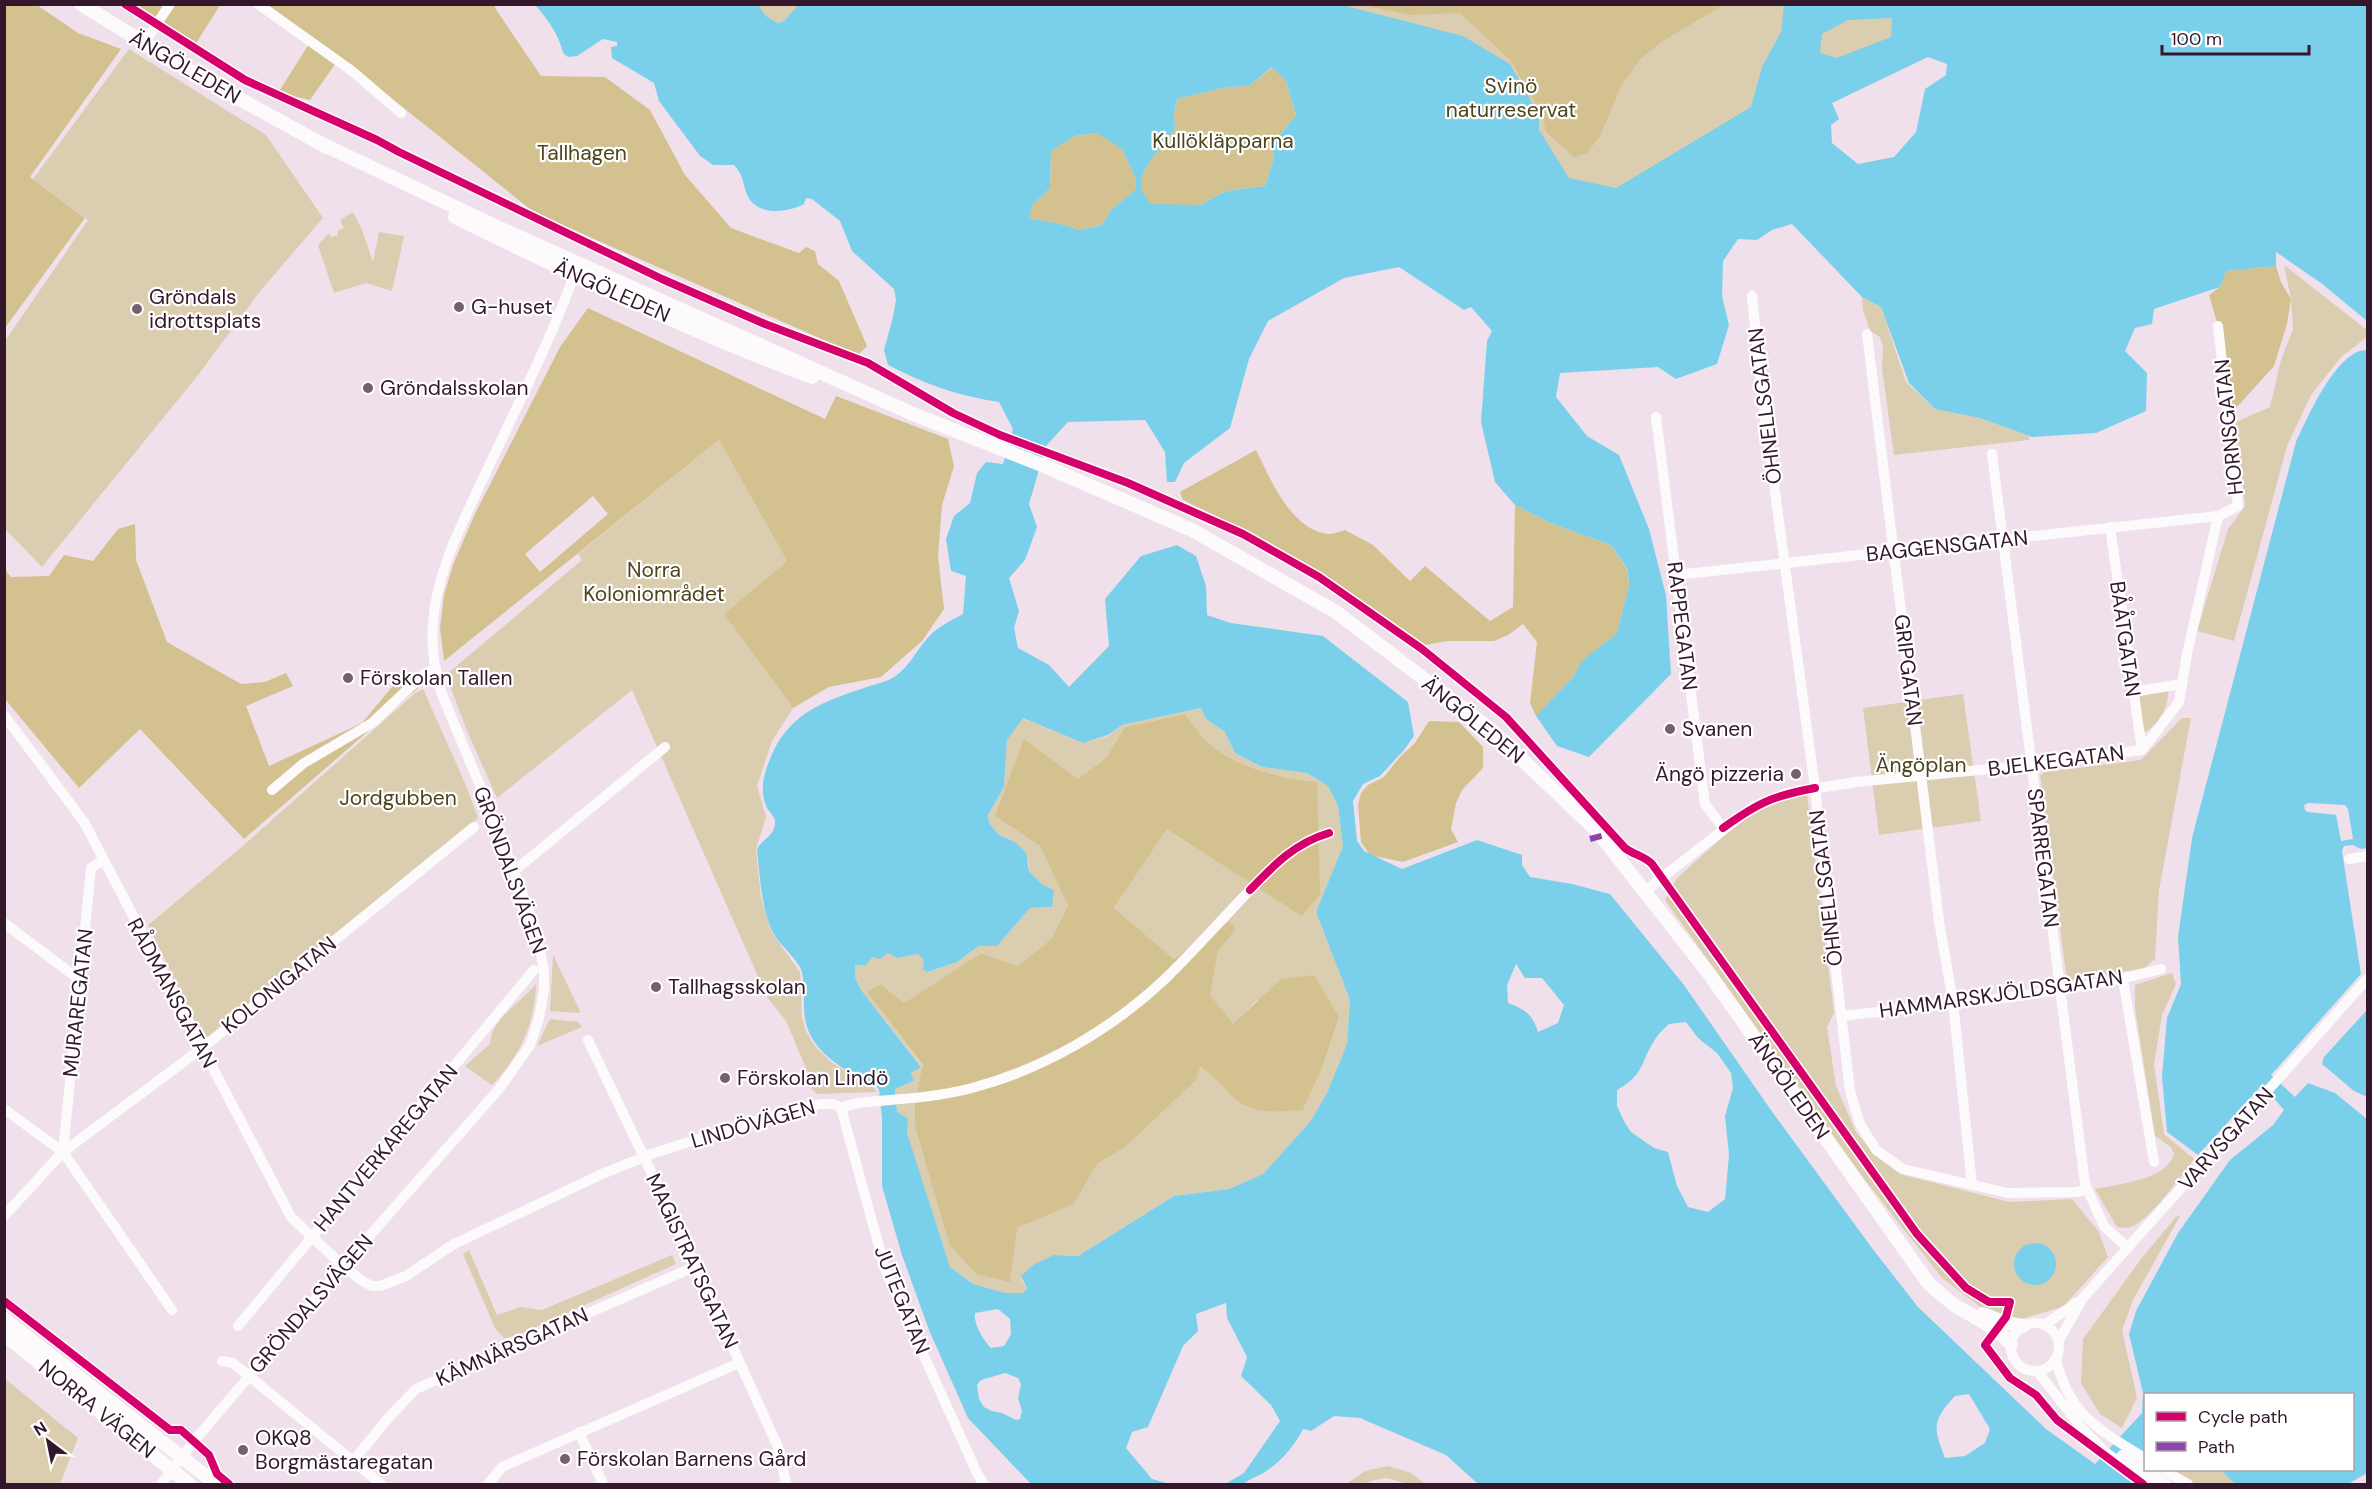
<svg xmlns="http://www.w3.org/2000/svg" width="2372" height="1489" font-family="'DM Sans',sans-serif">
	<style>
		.green { fill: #dbcdb0; fill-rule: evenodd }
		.forest { fill: #d3c190; fill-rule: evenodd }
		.water { fill: #7ad0ea; fill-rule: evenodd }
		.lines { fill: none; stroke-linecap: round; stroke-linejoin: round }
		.minor { stroke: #fdfafc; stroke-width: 10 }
		.major { stroke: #fdfafc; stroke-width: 14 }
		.quiet { stroke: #8e44ad; stroke-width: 6; stroke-dasharray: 12 6; stroke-linecap: butt }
		.cycleway-casing { stroke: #fff; stroke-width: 11 }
		.cycleway { stroke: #d6006c; stroke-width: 8 }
		.poi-dot { fill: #755e6f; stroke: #fff; stroke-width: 2 }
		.labels { text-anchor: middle; stroke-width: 4.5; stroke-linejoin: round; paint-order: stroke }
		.street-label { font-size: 21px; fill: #33182c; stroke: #fff }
		.park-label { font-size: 21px; fill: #4d451c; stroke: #fff }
		.poi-label { font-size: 21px; fill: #33182c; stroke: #fff; text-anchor: start }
	</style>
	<rect width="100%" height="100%" fill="#f0e0eb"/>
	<g class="green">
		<path d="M758,5H799L784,21L777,23L766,16Z"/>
		<path d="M1342,5H1952L1648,188L1462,192Z"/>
		<path d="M129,49L266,135L323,218L261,290L199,374L42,567L5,529V341L88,220L33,179Z"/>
		<path d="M353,212L362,230L373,262L379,232L404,236L392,291L366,283L334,293L318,245L329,233L331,237L338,235L337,231L344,228L340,220Z"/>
		<path d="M2284,265L2367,330V337L2341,357L2311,395L2287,446L2234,641L2197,631L2228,529L2245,506L2236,422L2270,407L2281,360L2293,329L2291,299Z"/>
		<path d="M1862,297L1881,307L1906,382L1935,409L1980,418L2029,436V440L1894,455L1882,369L1883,347L1880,337L1870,331L1863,310Z"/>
		<path d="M719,440L787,561L724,614L793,708L772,741L757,786L766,817L756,849L761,898L772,933L800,972L802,1017L806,1031L814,1045L831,1062L874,1088L877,1092L817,1094L799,1076L808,1073L786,1021L767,997L632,690L497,798L467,731L446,675L582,560L578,554Z"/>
		<path d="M423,689L465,783L478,818L210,1036L203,1038L148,925L244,845L415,693Z"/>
		<path d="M2168,689C2170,705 2159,724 2145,732L2142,729L2138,697L2141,694Z"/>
		<path d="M1963,694L1981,821L1879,835L1863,708Z"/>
		<path d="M1201,708L1206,719L1224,731L1235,753L1262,767L1307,773L1328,786L1338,806L1343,846L1316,912L1350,1000L1347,1044L1327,1093L1310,1122L1263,1174L1229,1189L1174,1196L1078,1256L1054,1255L1021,1279L1027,1288L1023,1293H1006L973,1284L950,1267L906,1132L908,1118L897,1112L895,1089L914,1081L911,1073L921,1066L861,990L855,977V964L860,965L873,957L887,953L897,958L917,954L923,958L929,972L957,962L979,946H997L1030,908L1052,907L1043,885L1029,871V863L1015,842L999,835L989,823L988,815L1004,787L1007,740L1022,718L1083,743L1108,736L1122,725ZM1185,714C1194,725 1204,741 1216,749C1244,769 1283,779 1317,782L1167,829L1114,908L1174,959L1229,923L1236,929L1218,950L1210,995L1233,1025L1257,1000L1339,1017L1322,1068L1303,1110L1245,1106L1211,1073L1200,1067L1124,1148L1097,1164L1074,1204L1017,1228L949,1244L915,1127V1100L923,1066L867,992L881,984L904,1003L981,953L1018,966L1051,939L1068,906L1040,846L995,816L1078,779L1106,758L1125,727Z"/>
		<path d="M2182,718H2191L2159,890L2155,959L2144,968L2067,981L2040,775L2045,772L2141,760Z"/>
		<path d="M1807,793L1834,1013L1827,1027L1836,1086L1856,1132L1876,1156L1900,1174L2009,1202L2072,1199L2099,1232L2108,1257L2063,1307L2021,1319L1990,1314L1942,1278L1865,1180L1665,900L1676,879L1756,807Z"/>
		<path d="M553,955L580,1011V1013L550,1011Z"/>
		<path d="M2172,973L2176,984L2162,1015L2154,1065L2164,1134L2194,1159C2182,1175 2146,1226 2127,1228C2123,1228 2120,1227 2117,1227L2095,1189C2118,1184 2167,1180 2174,1154L2171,1147L2155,1136L2135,1008V985Z"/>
		<path d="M536,984C535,1024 520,1056 492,1085L465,1066L490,1044C491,1018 521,1003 536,984Z"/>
		<path d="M550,1019L578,1022L582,1027L537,1046Z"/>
		<path d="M2180,1216L2133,1300L2122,1330L2137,1398L2122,1428L2100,1414L2081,1383L2083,1339L2141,1259L2176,1217Z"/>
		<path d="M469,1250L497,1315L520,1307L542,1310L672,1255L676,1264L518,1335L504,1338L496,1330L463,1254Z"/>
		<path d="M5,1379L78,1438L60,1484H5Z"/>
		<path d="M1388,1466L1411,1473L1426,1484H1407L1387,1478L1374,1480L1364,1484H1346L1365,1471Z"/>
		<path d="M2162,1470H2222L2231,1481L2237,1484H2188Z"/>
	</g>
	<g class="forest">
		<path d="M5,4L37,5L78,33L121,49L30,177L85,218L5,328Z"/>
		<path d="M138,5H220L195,45Z"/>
		<path d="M256,5H495V8L541,76L605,77L650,110L685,175L731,228L799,253L806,247L815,251L818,264L839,281L867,346L858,355L535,213L340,57L310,100L278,93L309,44Z"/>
		<path d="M1362,5L1723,4V5L1661,42L1640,59L1620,88L1600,136L1587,153L1574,157L1546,132L1543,117L1511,61L1460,13L1410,15Z"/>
		<path d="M1273,67L1286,81L1296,115L1272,145L1274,158L1265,186L1226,191L1200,205H1151C1148,200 1142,193 1141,188C1138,170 1165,142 1175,129L1174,113L1177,99L1227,87L1249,86Z"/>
		<path d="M1098,133L1122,149L1136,179L1135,190L1111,210L1102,225L1079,230L1065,225L1028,218L1032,205L1050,188L1051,151L1075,136Z"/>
		<path d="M2276,266L2281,282L2291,299L2287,324L2274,366L2228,417L2218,326L2209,295L2220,287L2225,271Z"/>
		<path d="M588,308L825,419L836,396L948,439L954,466L942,505L938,556L944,609L922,641L881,677L829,687L793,708L724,614L787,561L719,440L444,661L440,628L444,595L453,565L474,516L560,347ZM593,496L608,514L540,572L525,554Z"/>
		<path d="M1256,450C1271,480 1290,528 1327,534C1333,534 1339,532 1345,530L1373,545L1410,581L1425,566L1490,621L1513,607L1515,505L1553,524L1611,545L1628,571L1629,586L1617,633L1583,661L1573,677L1536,716L1530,703L1537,642L1523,624L1508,635L1494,641H1448L1425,645L1267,541L1183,500L1180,492Z"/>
		<path d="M135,524L136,560L167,642L241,684L265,682L286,673L293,686L246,706L269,766L362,723L406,670L418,688L244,839L140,729L79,788L5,699L4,569L11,577L49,576L64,555L93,561L118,529Z"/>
		<path d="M1185,714C1194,725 1204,741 1216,749C1244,769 1283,779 1317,782L1320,894L1302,916L1167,829L1114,908L1174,959L1229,922L1236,929L1218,951L1210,995L1233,1024L1281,979L1314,975L1339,1017L1322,1068L1303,1110C1285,1111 1264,1114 1246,1106C1231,1100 1219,1077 1200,1067L1196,1080L1124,1148L1097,1164L1074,1204L1017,1228L1010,1282L976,1274L949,1244L915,1127V1100L923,1065L867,992L881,984L904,1003L981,953L1018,966L1051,939L1068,906L1040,846L995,816L1024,739L1078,779L1106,758L1125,727Z"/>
		<path d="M1429,721L1459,722L1483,747V768L1462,790L1456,803L1451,829L1458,842L1403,862L1370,855L1361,842L1358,805L1361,793L1368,785L1384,777L1399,758L1415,743Z"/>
	</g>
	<g class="water">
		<path d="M799,4L1342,5L1463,36L1510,64L1539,115V130L1569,178L1616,188L1751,107L1762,67L1781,32L1784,5H2367V321L2321,283L2276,252V266L2226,271L2220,287L2154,309L2152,324L2135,328L2125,351L2147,373L2146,411L2096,433L2032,437L1980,418L1935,409L1909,383L1881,307L1862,297L1792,224L1772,230L1757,240L1738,239L1723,261L1722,296L1729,325L1717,364L1676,379L1658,367L1560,373L1556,397L1587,436L1619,455L1649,529L1666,595L1671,674L1589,757L1557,746L1536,716L1573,677L1582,661L1617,633L1629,586L1628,570L1611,545L1553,524L1515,505L1495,482L1481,422L1487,341L1492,331L1471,307L1464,310L1399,267L1344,278L1268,321L1249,359L1230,428L1184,463L1175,482H1167L1165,452L1145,420L1068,422L1046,446L1029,504L1037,527L1025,560L1009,578L1019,611L1014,628L1018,648L1049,665L1069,687L1109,646L1105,599L1141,556L1177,545L1196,556L1206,586L1207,615L1231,623L1323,636L1408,702L1414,736L1404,750L1380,776L1363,784L1353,801L1357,841L1364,851L1402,869L1477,840L1522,855V865L1530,877L1572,884L1610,894L1684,985L1773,1113L1872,1248L1918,1307L2046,1429L2095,1464L2142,1413L2143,1393L2129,1334L2136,1311L2178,1233L2230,1160L2273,1125L2284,1110L2262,1085L2198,1155L2167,1132L2162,1077L2167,1018L2181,984L2178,937L2192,838L2296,442C2307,419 2337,349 2367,350V848L2361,849L2353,845L2344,846L2342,851L2361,974L2271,1075L2295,1097L2308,1083L2335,1093L2367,1119V1473L2348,1484H2237L2231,1481L2222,1470H2352V1394H2146V1470H2158L2143,1484H1478L1446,1455L1360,1418L1334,1416L1311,1431L1303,1429C1294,1446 1282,1461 1265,1472C1257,1477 1250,1478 1244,1484H1225L1244,1473L1280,1421L1271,1405L1241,1376L1247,1357L1227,1318L1226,1303L1196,1314L1198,1331L1183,1346L1148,1427L1132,1432L1126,1448L1152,1479L1170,1484H1031L968,1418L929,1330L902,1255L882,1186V1118L879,1090L876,1086C848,1072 811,1054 805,1019C803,1004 805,987 802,972C799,960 779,945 772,931C761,906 760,876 757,849C762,839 774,836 775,824C776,817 770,813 767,808C758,789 765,770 773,752C792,711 828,700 867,687C876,684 890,681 897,675C910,665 916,651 926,640C935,628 950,621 963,614L966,576L951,571L946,539L954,516L970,503L977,473L986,462L1003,464L1013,429L999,402C958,396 925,384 888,365L884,350L893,317L896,300L894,289L852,251L840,221L812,199L806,198L804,204C789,212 762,216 750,200C742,188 746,178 734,165H713L700,156L659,101L654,83L612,58L611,47L617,46V42L603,39L577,56L568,57L563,53C559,35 547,18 535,5H758L766,16L778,23L784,21ZM1892,18L1891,37L1837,58L1820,53L1822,34L1848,20ZM1928,57L1947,64L1946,75L1925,89L1916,132L1894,157L1858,164L1832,143L1831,125L1839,119L1832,103ZM1272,67L1286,81L1296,115L1272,145L1274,158L1265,186L1226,191L1200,205L1151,204C1148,200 1142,193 1141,188C1138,170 1165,142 1175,129L1174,113L1177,99L1227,87L1249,86ZM1097,133L1122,149L1136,179L1135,190L1111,210L1102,225L1079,230L1065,225L1029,218L1032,205L1050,188L1051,151L1075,136ZM1201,708L1206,719L1224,731L1235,753L1262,767L1307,773L1328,786L1338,806L1343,846L1316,912L1350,1000L1347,1044L1327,1093L1310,1122L1263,1174L1229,1189L1174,1196L1078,1256L1054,1255L1033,1265L1021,1276L1027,1288L1023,1293H1006L973,1284L950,1267L907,1133L908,1118L897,1112L895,1089L914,1081L911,1073L921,1067L861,990L855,977V965H866L872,957L880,959L887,953L897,958L917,954L923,958L924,964L922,969L928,972L957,962L979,946H997L1030,908L1052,907L1054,890L1043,885L1029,871L1026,853L1015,842L999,835L989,823L988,815L1004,787L1007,740L1023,718L1083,743L1108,735L1122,725ZM2308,803L2345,805L2348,809L2353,839L2341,841L2336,815L2308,812L2305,810L2304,805ZM1516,964L1525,978H1542L1564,1005L1558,1023L1538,1032C1533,1015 1525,1009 1508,1003L1507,985ZM1686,1022L1698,1038L1717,1053L1731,1073L1733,1088L1725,1116L1729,1155L1725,1199L1708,1212L1688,1207L1677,1186L1668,1152L1654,1148L1631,1132L1625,1123L1617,1106V1090C1646,1074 1640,1061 1656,1038C1659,1033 1665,1028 1669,1024ZM998,1309L1010,1319L1011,1334L1004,1346L991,1348C983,1340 973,1323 975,1313ZM1005,1373L1018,1378L1021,1384L1018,1398L1022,1411L1020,1419L1016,1420L1002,1413L992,1411L984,1407L979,1399L977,1385L981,1380ZM1969,1394L1990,1429L1985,1443L1965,1456L1945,1458C1933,1427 1932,1421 1955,1396Z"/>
		<path d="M2367,1010L2368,1095L2365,1096L2354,1091L2322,1064L2324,1057Z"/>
		<circle cx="2035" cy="1264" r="21"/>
	</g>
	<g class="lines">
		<g class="minor">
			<path d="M258,4L352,71L401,113"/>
			<path d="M144,43L170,4"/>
			<path d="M1752,296L1763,403L1815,788L1850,1091L1860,1124L1876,1150L1903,1169L2008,1193L2076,1192L2087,1190"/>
			<path d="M1867,334L1939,921L1953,1002L1972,1185"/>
			<path d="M1656,417L1705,804L1723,828"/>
			<path d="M1992,454L2085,1184L2104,1226L2128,1248"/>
			<path d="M2110,527L2142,750"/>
			<path d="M1676,575L2218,516L2238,506L2218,326"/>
			<path d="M2133,692L2181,684"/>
			<path d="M4,715L84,822L291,1217L343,1266L364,1282L372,1286H380L406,1276L454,1244L602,1174L654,1153L762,1119L820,1104H834L841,1108C856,1101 874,1102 890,1100C917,1098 946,1095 972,1088C1043,1069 1111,1030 1165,979C1194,951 1222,919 1250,890"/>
			<path d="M2142,750L2179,702L2187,654L2218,516"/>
			<path d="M272,790L304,763L372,723L424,674L436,668"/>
			<path d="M2349,859L2368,856"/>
			<path d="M514,869L519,867L665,747"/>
			<path d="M1645,891L1754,806L1788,793L1856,782L2031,765L2142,750"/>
			<path d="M4,923L80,980"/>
			<path d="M2123,979L2154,1162"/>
			<path d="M1841,1016C1948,1003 2057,997 2161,969"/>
			<path d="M588,1040L696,1266L778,1447L786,1484"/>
			<path d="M841,1108L886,1272L977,1473L984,1484"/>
			<path d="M4,1109L63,1152L172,1310"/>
			<path d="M63,1152L91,868L103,860"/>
			<path d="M4,1216L63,1152L201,1049L474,827"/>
			<circle cx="2035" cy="1347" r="24"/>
			<path d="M2044,1325L2078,1302"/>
			<path d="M238,1326L534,970"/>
			<path d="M2059,1340L2083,1298L2368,978"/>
			<path d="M2056,1359C2069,1416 2100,1430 2146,1459"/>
			<path d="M222,1361L233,1363L381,1484"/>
			<path d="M2037,1371L2081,1427L2104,1451L2150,1484"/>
			<path d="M579,1432L603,1484"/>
			<path d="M2122,1455L2166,1484"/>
			<path d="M353,1461L391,1415L416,1389L696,1266"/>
			<path d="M2163,1470L2188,1484"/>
			<path d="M161,1484L194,1441L343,1266L499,1089L530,1045L539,1018L544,990V971L536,929L493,817L441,692C435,671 431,646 433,624C436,574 460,528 481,483C514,412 550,343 576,270"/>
			<path d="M488,1484L502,1467L739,1363"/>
		</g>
		<g class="major">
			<path d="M81,4L196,75L327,147"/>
			<path d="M322,144L497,227L913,414L1042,465L1192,530L1336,612L1490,729L1598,832L1710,975L1929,1284L1954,1305L1997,1330L2011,1344"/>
			<path d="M455,217C572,274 690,332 812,377"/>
			<path d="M1983,1314L2003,1322L2023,1326"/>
			<path d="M4,1319L216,1484"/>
			<path d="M4,1334L189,1484"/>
		</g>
		<path class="quiet" d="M1590,839L1616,832"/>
		<defs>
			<g id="cycleway">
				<path d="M125,4L245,80L377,140L399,152L662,279L765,324L868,363L953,413L1000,435L1128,483L1243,534L1319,577L1422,649L1506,717L1625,848C1634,855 1644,856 1652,864L1917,1234L1966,1288L1989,1302H2010L2006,1317L1985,1345L2010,1378L2036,1395L2057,1420L2143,1484"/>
				<path d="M1723,828C1758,803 1772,796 1815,788"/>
				<path d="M1250,890C1274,865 1295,843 1329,833"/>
				<path d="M4,1301L170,1430H181L209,1455L217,1474L229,1484"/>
			</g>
		</defs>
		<use href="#cycleway" class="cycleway-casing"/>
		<use href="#cycleway" class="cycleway"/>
	</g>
	<g class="poi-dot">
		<circle cx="459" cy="307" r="6"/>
		<circle cx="137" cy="309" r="6"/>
		<circle cx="368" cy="388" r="6"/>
		<circle cx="348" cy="678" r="6"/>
		<circle cx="1670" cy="729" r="6"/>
		<circle cx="1796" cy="774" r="6"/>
		<circle cx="656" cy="987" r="6"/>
		<circle cx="725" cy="1078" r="6"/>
		<circle cx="243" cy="1450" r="6"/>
		<circle cx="565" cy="1459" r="6"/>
	</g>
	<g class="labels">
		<g class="street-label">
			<text transform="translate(185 67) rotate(30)" y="7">ÄNGÖLEDEN</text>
			<text transform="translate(612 291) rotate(24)" y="7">ÄNGÖLEDEN</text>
			<text transform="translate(1765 406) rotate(-97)" y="7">ÖHNELLSGATAN</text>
			<text transform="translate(2229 427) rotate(-96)" y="7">HORNSGATAN</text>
			<text transform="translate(1947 546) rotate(-6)" y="7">BAGGENSGATAN</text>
			<text transform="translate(1682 626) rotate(83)" y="7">RAPPEGATAN</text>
			<text transform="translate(2125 639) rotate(82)" y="7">BÅÅTGATAN</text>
			<text transform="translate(1908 670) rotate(83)" y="7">GRIPGATAN</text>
			<text transform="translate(1473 720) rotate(39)" y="7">ÄNGÖLEDEN</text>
			<text transform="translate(2056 761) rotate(-7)" y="7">BJELKEGATAN</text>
			<text transform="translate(2043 858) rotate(83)" y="7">SPARREGATAN</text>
			<text transform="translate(510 870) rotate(70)" y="7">GRÖNDALSVÄGEN</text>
			<text transform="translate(1826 888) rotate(-97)" y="7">ÖHNELLSGATAN</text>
			<text transform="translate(279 985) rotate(-39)" y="7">KOLONIGATAN</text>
			<text transform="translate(172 993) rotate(62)" y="7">RÅDMANSGATAN</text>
			<text transform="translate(2001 994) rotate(-8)" y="7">HAMMARSKJÖLDSGATAN</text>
			<text transform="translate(78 1003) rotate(-84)" y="7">MURAREGATAN</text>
			<text transform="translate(1789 1086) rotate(55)" y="7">ÄNGÖLEDEN</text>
			<text transform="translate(753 1124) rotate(-16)" y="7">LINDÖVÄGEN</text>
			<text transform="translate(2226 1139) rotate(-48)" y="7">VARVSGATAN</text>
			<text transform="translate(386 1148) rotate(-50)" y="7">HANTVERKAREGATAN</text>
			<text transform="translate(692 1261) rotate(65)" y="7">MAGISTRATSGATAN</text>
			<text transform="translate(902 1300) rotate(68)" y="7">JUTEGATAN</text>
			<text transform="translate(311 1304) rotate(-49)" y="7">GRÖNDALSVÄGEN</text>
			<text transform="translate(512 1347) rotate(-24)" y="7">KÄMNÄRSGATAN</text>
			<text transform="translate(97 1409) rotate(39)" y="7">NORRA VÄGEN</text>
		</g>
		<g class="park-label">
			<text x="1511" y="93">Svinö<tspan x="1511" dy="24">naturreservat</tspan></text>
			<text x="1223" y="148">Kullökläpparna</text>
			<text x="582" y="160">Tallhagen</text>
			<text x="654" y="577">Norra<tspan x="654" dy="24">Koloniområdet</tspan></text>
			<text x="1921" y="772">Ängöplan</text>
			<text x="398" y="805">Jordgubben</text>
		</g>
		<g class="poi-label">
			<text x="149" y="304">Gröndals<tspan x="149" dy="24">idrottsplats</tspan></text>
			<text x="471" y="314">G-huset</text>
			<text x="380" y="395">Gröndalsskolan</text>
			<text x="360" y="685">Förskolan Tallen</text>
			<text x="1682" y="736">Svanen</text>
			<text x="1784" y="781" text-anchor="end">Ängö pizzeria</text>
			<text x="668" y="994">Tallhagsskolan</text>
			<text x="737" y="1085">Förskolan Lindö</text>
			<text x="255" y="1445">OKQ8<tspan x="255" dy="24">Borgmästaregatan</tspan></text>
			<text x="577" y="1466">Förskolan Barnens Gård</text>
		</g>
	</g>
	<rect width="2372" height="1489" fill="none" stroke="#33182c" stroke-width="12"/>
	<rect x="2144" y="1393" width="210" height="78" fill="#ffffff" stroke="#ada3ab" stroke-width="1.5"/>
	<rect x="2156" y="1412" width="30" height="9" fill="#d6006c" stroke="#ada3ab" stroke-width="1.5"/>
	<text x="2198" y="1423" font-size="18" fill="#33182c">Cycle path</text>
	<rect x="2156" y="1442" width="30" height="9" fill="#8e44ad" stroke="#ada3ab" stroke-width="1.5"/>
	<text x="2198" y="1453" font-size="18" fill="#33182c">Path</text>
	<g transform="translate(48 1441) rotate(328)" stroke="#ffffff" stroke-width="4.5" paint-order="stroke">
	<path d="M0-4.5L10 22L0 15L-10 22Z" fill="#33182c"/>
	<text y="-9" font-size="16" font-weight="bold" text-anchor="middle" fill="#33182c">N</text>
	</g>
	<path d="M2162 45v9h147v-9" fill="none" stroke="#33182c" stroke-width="3"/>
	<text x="2171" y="45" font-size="18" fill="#33182c" stroke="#ffffff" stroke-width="4.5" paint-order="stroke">100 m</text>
</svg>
